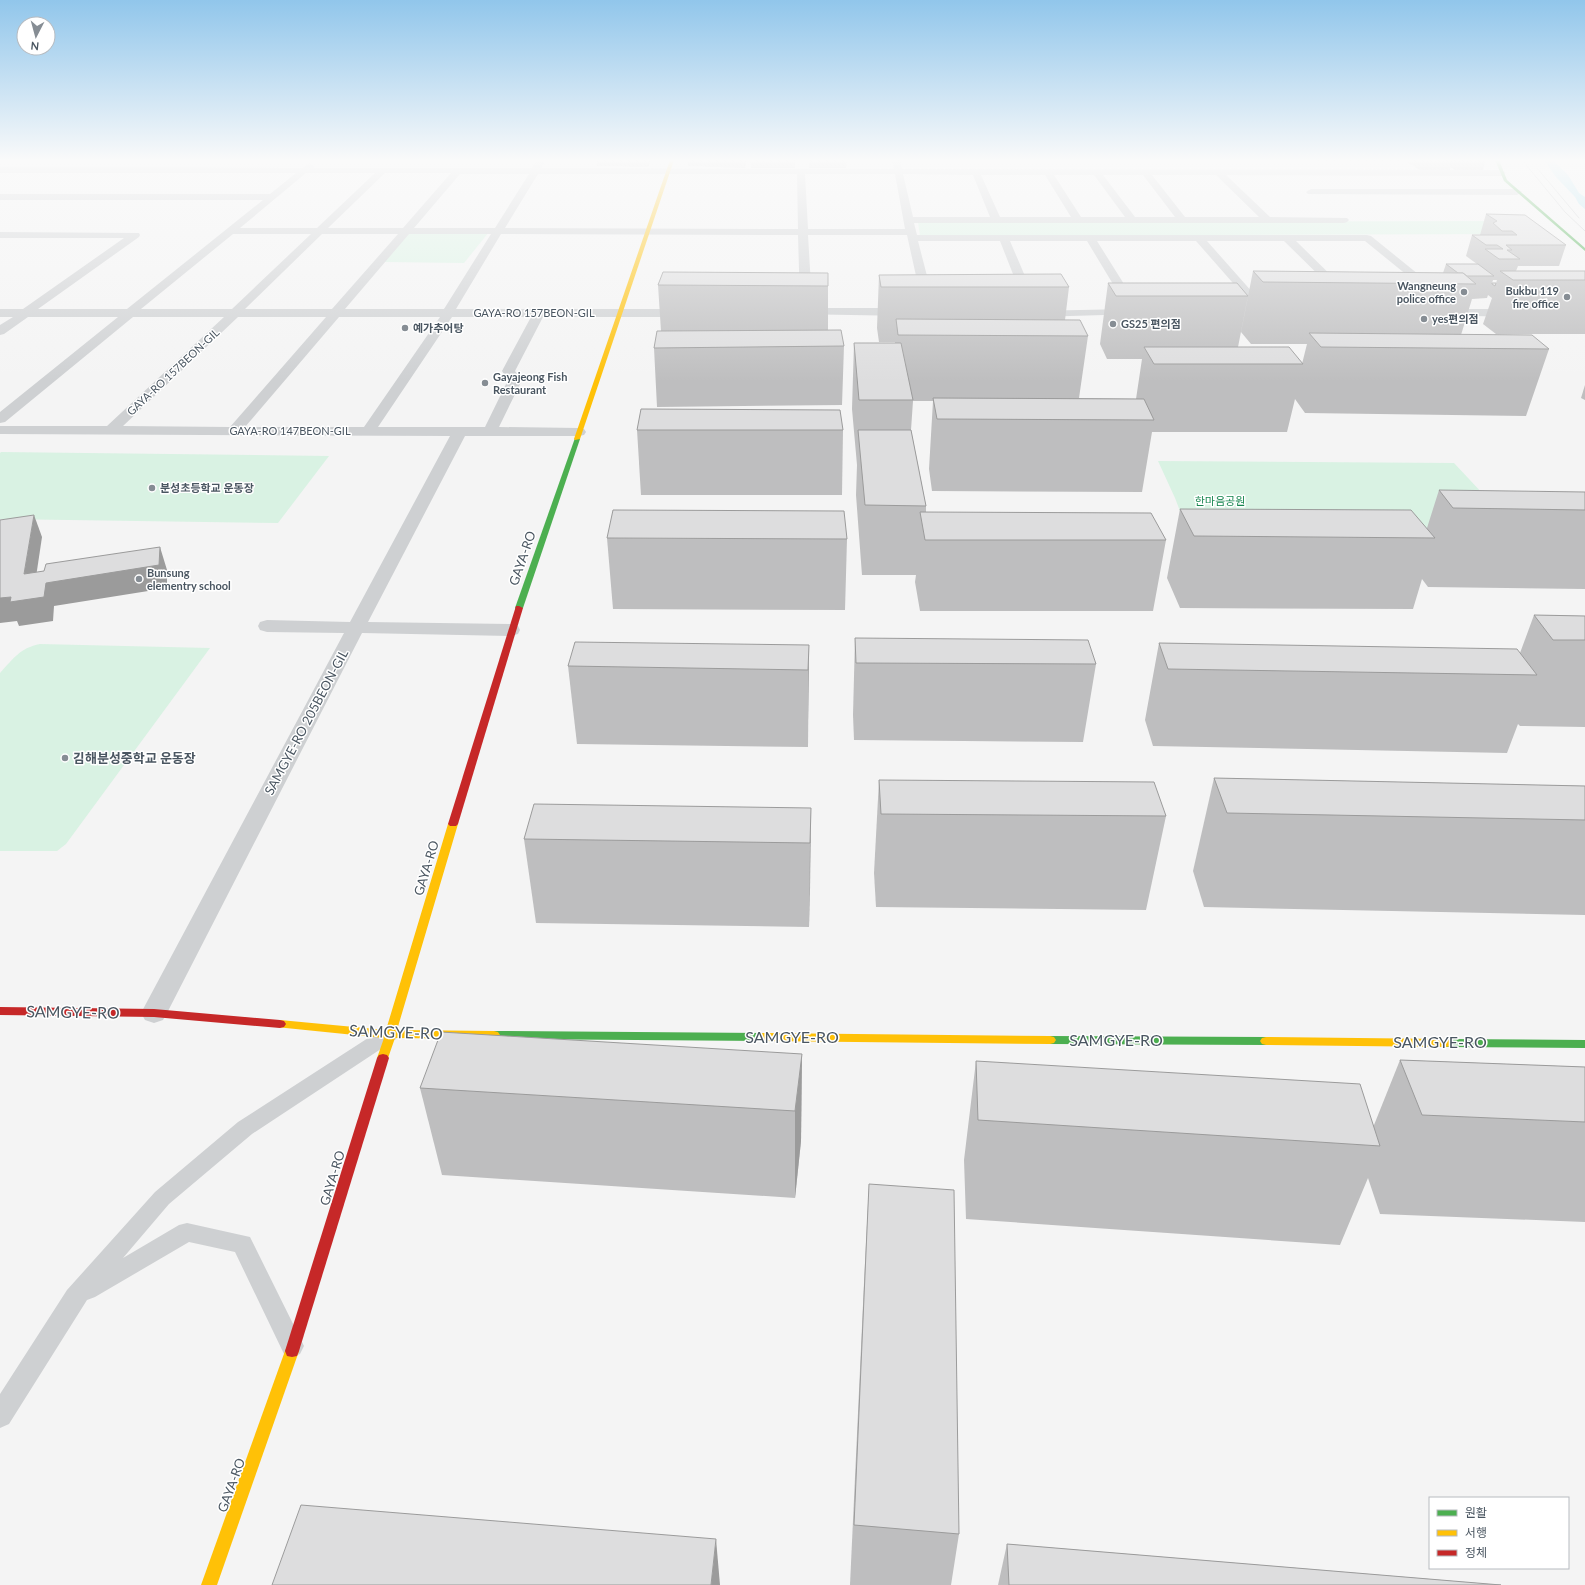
<svg xmlns="http://www.w3.org/2000/svg" width="1585" height="1585" font-family="Lato,'Noto Sans KR',sans-serif">
	<style>
		.green { fill: #d9f2e3 }
		.water { fill: #aee2f0 }
		.lines { fill: none; stroke-linecap: round; stroke-linejoin: round }
		.lane { fill: #ced0d2; fill-rule: evenodd }
		.street { fill: #ced0d2; fill-rule: evenodd }
		.fast { fill: #4caf50; fill-rule: evenodd }
		.slow { fill: #ffc107; fill-rule: evenodd }
		.jam { fill: #c62828; fill-rule: evenodd }
		.tram { stroke: #c9cacc; stroke-width: 1 }
		.wall { fill: #bebebf; fill-rule: evenodd }
		.shaded-wall { fill: #9b9b9b }
		.building { fill: #ddddde; stroke: #9b9b9b }
		.poi-dot { fill: #868d94; stroke: #fff; stroke-width: 1.5 }
		.labels { text-anchor: middle; stroke-width: 3; stroke-linejoin: round; paint-order: stroke }
		.far-poi-label { font-size: 11px; font-weight: bold; fill: #4a5661; stroke: #fff; text-anchor: start }
		.far-street-label { font-size: 11px; fill: #4a5661; stroke: #fff }
		.far-park-label { font-size: 11px; fill: #17864f; stroke: #fff }
		.street-label { font-size: 13px; fill: #4a5661; stroke: #fff }
		.poi-label { font-size: 13px; font-weight: bold; fill: #4a5661; stroke: #fff; text-anchor: start }
		.near-street-label { font-size: 16px; fill: #4a5661; stroke: #fff }
	</style>
	<rect width="100%" height="100%" fill="#f4f4f4"/>
	<g class="green">
		<path d="M1504,221L1519,234L920,236L918,222Z"/>
		<path d="M489,232L464,263L384,262L409,233Z"/>
		<path d="M1,452L329,456L278,523L0,519V453Z"/>
		<path d="M1158,461L1454,463L1530,544L1191,540L1175,498Z"/>
		<path d="M40,644L210,648L66,844L57,851H0V673C14,658 20,648 40,644Z"/>
	</g>
	<path class="water" d="M1544,160H1553L1568,175L1579,193L1585,197V209L1579,204L1575,197L1556,177Z"/>
	<g class="lines">
		<path class="lane" d="M389,1027L396,1029L398,1034L396,1039L252,1134L169,1204L123,1258L179,1225L187,1223L250,1237L304,1346L300,1354L292,1357L284,1354L235,1252L189,1242L95,1297L87,1300L9,1424L0,1428V1394L67,1290L155,1192L238,1122L382,1029Z"/>
		<g class="street">
			<path d="M537,160L545,161L541,168L894,169L892,160H900L902,169L1502,170L1506,173L1502,176L1226,175L1270,217L1347,218L1349,220L1347,222L1344,223H914L917,235H1367L1371,236L1439,291L1433,294L1429,293L1365,241H1296L1347,291L1349,293L1347,295H1339L1284,241H1207L1269,311L1271,313L1269,315H1261L1196,241H1097L1139,308L1138,309L1140,312L1138,314L1036,317L1032,315L1030,313L1032,311L1128,309L1087,241H1010L1036,302L1034,304H1026L1024,302L1000,241H918L934,303L932,305H924L922,303L907,235H808L812,303L810,305H802L800,303L798,235L501,234L456,309H690L694,311L696,313L694,315L690,317H543L515,371L522,380L499,427L579,428L584,429L586,432L584,435L579,436H465L368,622L511,624L518,626L520,630L518,634L511,636L362,633L167,1013L163,1020L154,1023L145,1020L141,1013L344,633L267,632L260,630L258,626L260,622L267,620L350,622L450,436L0,434V426H107L224,317H133L5,422L0,423V412L118,317H28L4,334L0,335V325L13,317H0V309H23L124,238H0V232L139,233L140,235L139,237L38,309H127L263,200H0V194H270L296,173H0V167L302,168L310,163L314,166L313,168H532ZM306,173H375L317,228H240ZM385,173H451L403,228H328ZM460,174H529L495,228H414ZM538,174H797L798,229L505,228ZM805,174H895L905,229H808ZM903,174L973,175L990,217H913ZM981,175H1045L1071,217H1000ZM1054,175H1094L1125,217H1081ZM1103,175H1143L1175,217H1135ZM1152,175H1216L1259,217H1185ZM233,234H311L232,309H141ZM322,234H398L332,309H245ZM409,234H491L444,309H345ZM238,317H326L230,427L123,426ZM339,317H440L364,427H245ZM452,317H531L502,371L508,380L485,427H378Z"/>
			<path d="M1311,189H1517L1522,192L1517,195L1308,194L1306,192Z"/>
			<path d="M798,308H908L912,310L914,312L912,314L908,316L794,314L792,312L794,310Z"/>
			<path d="M1438,309H1516L1520,311L1522,313L1520,315L1516,317L1434,315L1432,313L1434,311Z"/>
		</g>
		<g class="fast">
			<path d="M1495,160H1499L1507,180L1585,248V251L1504,181Z"/>
			<path d="M575,438L580,439L523,608L519,610H516L515,608Z"/>
			<path d="M494,1031L763,1033L767,1034L769,1037L767,1040L763,1041L494,1039L490,1038L488,1035L490,1032Z"/>
			<path d="M1050,1036L1266,1037L1270,1038L1272,1041L1270,1044L1266,1045L1050,1044L1046,1043L1044,1040L1046,1037Z"/>
			<path d="M1446,1039L1585,1040V1048L1446,1047L1442,1046L1440,1043L1442,1040Z"/>
		</g>
		<g class="slow">
			<path d="M670,160H674L580,439L575,440L574,439Z"/>
			<path d="M453,821L458,824L397,1030L494,1031L498,1032L500,1035L498,1038L494,1039L395,1038L387,1061L383,1062L379,1061L377,1058L384,1038L276,1027L274,1024L276,1021L280,1020L386,1030L448,824Z"/>
			<path d="M763,1033L1050,1036L1054,1037L1056,1040L1054,1043L1050,1044L763,1041L759,1040L757,1037L759,1034Z"/>
			<path d="M1266,1037L1446,1039L1450,1040L1452,1043L1450,1046L1446,1047L1266,1045L1262,1044L1260,1041L1262,1038Z"/>
			<path d="M292,1345L297,1346L299,1351L217,1585H201L285,1351L287,1346Z"/>
		</g>
		<g class="jam">
			<path d="M516,606H519L523,608L458,824L456,826H450L448,824Z"/>
			<path d="M0,1007L154,1009L280,1020L284,1021L286,1024L284,1027L280,1028L154,1017L0,1015Z"/>
			<path d="M383,1054L387,1055L389,1058L299,1351L297,1356L292,1357L287,1356L285,1351L377,1058L379,1055Z"/>
		</g>
		<g class="tram">
			<path d="M1522,160L1565,212L1585,231"/>
			<path d="M1537,168L1579,218"/>
		</g>
	</g>
	<g class="wall">
		<path d="M597,160H651L648,167L597,166Z"/>
		<path d="M688,160H746L745,168L688,166Z"/>
		<path d="M750,160H795V168H751Z"/>
		<path d="M809,160H847L846,168H809Z"/>
		<path d="M1293,160H1340V161Z"/>
		<path d="M1345,160H1372V161H1346Z"/>
		<path d="M1374,160H1404L1403,161H1375Z"/>
		<path d="M1408,160H1484L1485,161L1483,170H1455L1450,167V170H1420L1407,162Z"/>
		<path d="M1486,214L1566,245L1559,266H1518L1516,271H1585V334H1496L1483,324L1492,298L1488,295L1487,298L1472,299L1461,335L1549,349L1526,416L1305,413L1295,399L1287,432H1152L1142,492L932,491L929,469L933,401H913L911,430L926,506V512L1166,540L1153,611H920L915,582L916,575H862L856,495L857,465L852,409L854,343H895V342H879L877,328L879,275L1069,287L1065,320L1088,336L1079,398L1136,399L1142,359H1107L1100,344L1108,283L1248,296L1238,347L1302,364L1307,344H1251L1241,332L1253,271L1443,273L1446,264H1477L1466,256L1472,235H1480ZM1493,280H1497L1496,283H1492Z"/>
		<path d="M658,285L828,286V330L844,346L842,405L657,407L654,348L661,331Z"/>
		<path d="M1585,385V400L1581,398Z"/>
		<path d="M637,430H843L842,495H641Z"/>
		<path d="M1439,490L1585,510V589L1428,587L1422,579L1413,609L1180,608L1167,578L1180,509L1427,528Z"/>
		<path d="M607,538L847,539L845,610L613,609Z"/>
		<path d="M1534,615L1585,616V727L1520,726L1518,724L1507,753L1153,746L1145,720L1159,643L1520,653Z"/>
		<path d="M855,638L1096,664L1083,742L854,740L853,715Z"/>
		<path d="M809,645L808,747L577,744L568,666Z"/>
		<path d="M1214,778L1585,786V915L1204,907L1193,871Z"/>
		<path d="M879,780L1166,816L1146,910L876,907L874,873Z"/>
		<path d="M811,808L809,927L536,923L524,839Z"/>
		<path d="M802,1054L801,1141L795,1198L442,1175L420,1088Z"/>
		<path d="M1400,1060L1585,1067V1222L1380,1214L1368,1178L1340,1245L966,1219L964,1160L976,1061L1374,1125Z"/>
		<path d="M869,1184L959,1534L951,1585H850L864,1283Z"/>
		<path d="M1007,1544L1501,1585H998Z"/>
	</g>
	<g class="shaded-wall">
		<path d="M647,160H651L648,167Z"/>
		<path d="M744,160H746L745,168Z"/>
		<path d="M34,515L42,537L33,597L24,574Z"/>
		<path d="M160,547L167,570V588L54,606L53,621L19,626L17,621L0,623V598L46,583Z"/>
		<path d="M809,645L808,721V747V670Z"/>
		<path d="M811,808L810,891L809,927L810,843Z"/>
		<path d="M802,1054L801,1141L795,1198V1111Z"/>
		<path d="M716,1539L720,1585H711Z"/>
	</g>
	<g class="building">
		<path d="M1421,160H1450L1452,161H1423Z"/>
		<path d="M1457,160H1484L1485,161H1458Z"/>
		<path d="M1486,214L1525,215L1566,245H1506L1512,250H1507L1520,259H1499L1485,249H1503L1497,245H1486L1472,235H1517L1512,231H1502L1493,223L1497,221Z"/>
		<path d="M1446,264H1478L1494,276H1467L1463,273H1458Z"/>
		<path d="M1253,271L1463,273L1476,284L1263,282Z"/>
		<path d="M1500,271H1585V280H1513Z"/>
		<path d="M663,272L828,273V286L658,285Z"/>
		<path d="M1061,274L1069,287H881L879,275Z"/>
		<path d="M1108,283H1237L1248,296H1116Z"/>
		<path d="M1492,283H1496L1495,286L1492,284Z"/>
		<path d="M896,319L1080,320L1088,336L898,335Z"/>
		<path d="M841,330L844,346L654,348L657,331Z"/>
		<path d="M1309,333L1532,335L1549,349L1321,347Z"/>
		<path d="M854,343H901L913,400H859Z"/>
		<path d="M1144,347H1289L1303,364H1154Z"/>
		<path d="M933,398L1144,399L1154,420L937,419Z"/>
		<path d="M641,409L840,410L843,430H637Z"/>
		<path d="M858,430H911L926,506L865,505Z"/>
		<path d="M1439,490L1585,492V510L1453,508Z"/>
		<path d="M1180,509L1411,510L1435,538L1194,536Z"/>
		<path d="M613,510L844,511L847,539L607,538Z"/>
		<path d="M920,512L1151,513L1166,540H925Z"/>
		<path d="M34,515L24,574L44,571L46,564L160,547L159,565L46,583L44,597L10,602L11,597L0,598V520Z"/>
		<path d="M1534,615L1585,616V640H1553Z"/>
		<path d="M855,638L1088,640L1096,664L856,663Z"/>
		<path d="M575,642L809,645L808,670L568,666Z"/>
		<path d="M1159,643L1517,649L1537,675L1168,669Z"/>
		<path d="M1214,778L1585,786V820L1227,813Z"/>
		<path d="M879,780L1154,782L1166,816L881,814Z"/>
		<path d="M534,804L811,808L810,843L524,839Z"/>
		<path d="M441,1032L802,1054L795,1111L420,1088Z"/>
		<path d="M1400,1060L1585,1067V1122L1422,1115Z"/>
		<path d="M976,1061L1360,1084L1380,1146L978,1120Z"/>
		<path d="M869,1184L954,1190L959,1534L854,1525Z"/>
		<path d="M301,1505L716,1539L711,1585H272Z"/>
		<path d="M1007,1544L1501,1585H1009Z"/>
	</g>
	<linearGradient id="sky" x2="0" y2="1"><stop stop-color="#91c6eb"/><stop offset="0.42" stop-color="#fafafa"/><stop offset="1" stop-color="#fafafa" stop-opacity="0"/></linearGradient>
	<rect width="1585" height="382" fill="url(#sky)"/>
	<g class="poi-dot">
		<circle cx="1464" cy="292" r="4"/>
		<circle cx="1567" cy="297" r="4"/>
		<circle cx="1424" cy="319" r="4"/>
		<circle cx="1113" cy="324" r="4"/>
		<circle cx="405" cy="328" r="4"/>
		<circle cx="485" cy="383" r="4"/>
		<circle cx="152" cy="488" r="4"/>
		<circle cx="139" cy="579" r="4"/>
		<circle cx="65" cy="758" r="4"/>
	</g>
	<g class="labels">
		<g class="far-poi-label">
			<text x="1456" y="290" text-anchor="end">Wangneung<tspan x="1456" dy="13">police office</tspan></text>
			<text x="1559" y="295" text-anchor="end">Bukbu 119<tspan x="1559" dy="13">fire office</tspan></text>
			<text x="1432" y="323">yes편의점</text>
			<text x="1121" y="328">GS25 편의점</text>
			<text x="413" y="332">예가추어탕</text>
			<text x="493" y="381">Gayajeong Fish<tspan x="493" dy="13">Restaurant</tspan></text>
			<text x="160" y="492">분성초등학교 운동장</text>
			<text x="147" y="577">Bunsung<tspan x="147" dy="13">elementry school</tspan></text>
		</g>
		<g class="far-street-label">
			<text x="534" y="317">GAYA-RO 157BEON-GIL</text>
			<text transform="translate(173 372) rotate(-43)" y="4">GAYA-RO 157BEON-GIL</text>
			<text x="290" y="435">GAYA-RO 147BEON-GIL</text>
		</g>
		<g class="far-park-label">
			<text x="1220" y="505">한마음공원</text>
		</g>
		<g class="street-label">
			<text transform="translate(522 558) rotate(-71)" y="5">GAYA-RO</text>
			<text transform="translate(306 722) rotate(-62)" y="5">SAMGYE-RO 205BEON-GIL</text>
			<text transform="translate(426 868) rotate(-73)" y="5">GAYA-RO</text>
			<text transform="translate(332 1178) rotate(-73)" y="5">GAYA-RO</text>
			<text transform="translate(231 1485) rotate(-70)" y="5">GAYA-RO</text>
		</g>
		<g class="poi-label">
			<text x="73" y="763">김해분성중학교 운동장</text>
		</g>
		<g class="near-street-label">
			<text transform="translate(73 1012) rotate(1)" y="6">SAMGYE-RO</text>
			<text transform="translate(396 1032) rotate(2)" y="6">SAMGYE-RO</text>
			<text x="792" y="1043">SAMGYE-RO</text>
			<text x="1116" y="1046">SAMGYE-RO</text>
			<text x="1440" y="1048">SAMGYE-RO</text>
		</g>
	</g>
	<rect x="1429" y="1497" width="140" height="72" fill="#ffffff" stroke="#b7bbc0"/>
	<rect x="1437" y="1510" width="20" height="6" fill="#4caf50" stroke="#b7bbc0"/>
	<text x="1465" y="1517" font-size="12" fill="#4a5661">원활</text>
	<rect x="1437" y="1530" width="20" height="6" fill="#ffc107" stroke="#b7bbc0"/>
	<text x="1465" y="1537" font-size="12" fill="#4a5661">서행</text>
	<rect x="1437" y="1550" width="20" height="6" fill="#c62828" stroke="#b7bbc0"/>
	<text x="1465" y="1557" font-size="12" fill="#4a5661">정체</text>
	<g transform="translate(36 36) rotate(186)"><circle r="19" fill="#ffffff" stroke="#b7bbc0"/>
	<path d="M0-3L7 15L0 10L-7 15Z" fill="#868d94"/>
	<text y="-6" font-size="11" font-weight="bold" text-anchor="middle" fill="#4a5661">N</text>
	</g>
</svg>
